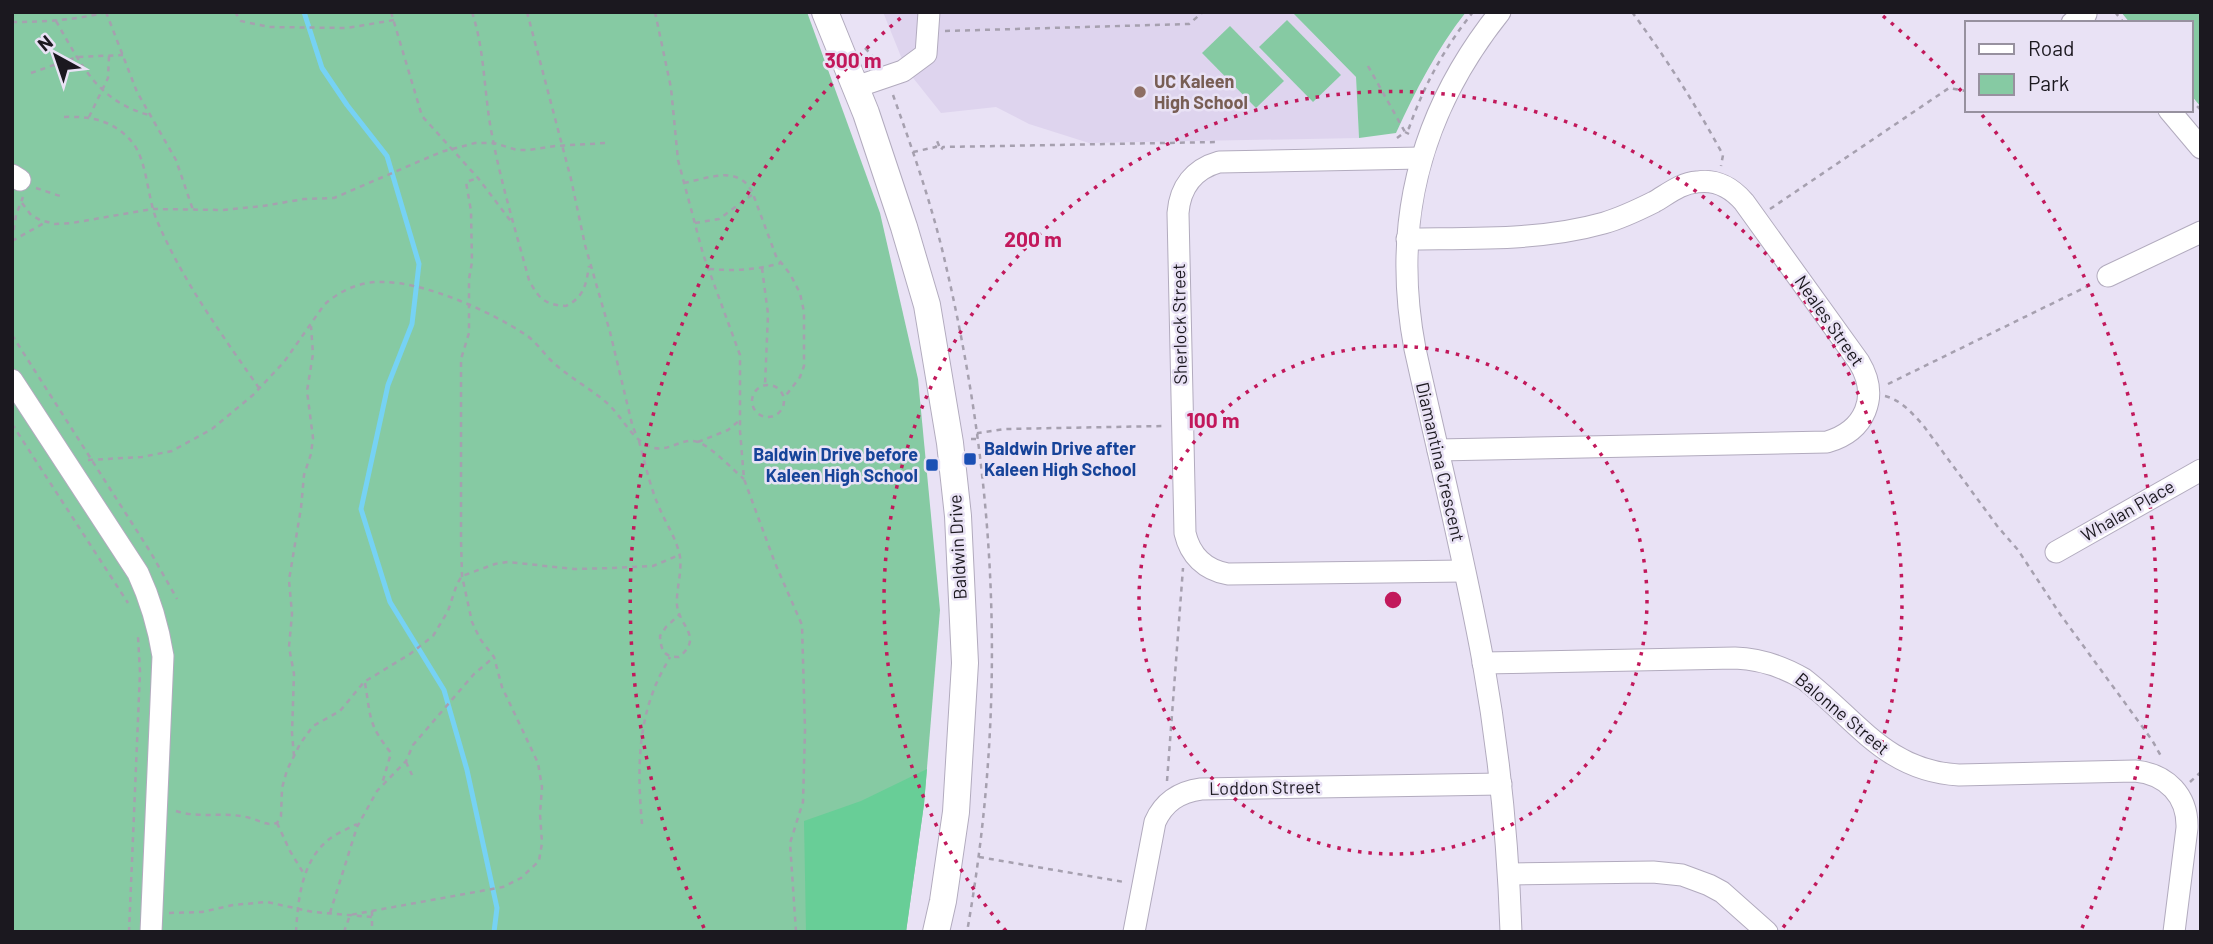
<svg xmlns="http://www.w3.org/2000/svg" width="2213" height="944" font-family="Barlow,sans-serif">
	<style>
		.built { fill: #ded4ee }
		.green { fill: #86caa3 }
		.forest { fill: #68ce97 }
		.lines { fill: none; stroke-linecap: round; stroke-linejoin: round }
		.stream { stroke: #76d2f4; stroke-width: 5 }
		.minor-casing { stroke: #b2abbe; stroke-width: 23 }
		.major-casing { stroke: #b2abbe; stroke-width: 28 }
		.path { stroke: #a6a0af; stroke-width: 2.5; stroke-dasharray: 5 5; stroke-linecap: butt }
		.minor { stroke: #fff; stroke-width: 21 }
		.major { stroke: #fff; stroke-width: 26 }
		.ring { fill: none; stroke: #c2185b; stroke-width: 3.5; stroke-dasharray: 3.5 7 }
		.education-dot { fill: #8d6e63; stroke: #e9e2f5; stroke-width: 2.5 }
		.transit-dot { fill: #1a4fb4; stroke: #e9e2f5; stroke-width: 2.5 }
		.labels { text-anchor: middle; stroke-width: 5; stroke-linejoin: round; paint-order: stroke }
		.education-label { font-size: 18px; font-weight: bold; fill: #785e54; stroke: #e9e2f5; text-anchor: start }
		.street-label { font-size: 18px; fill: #1b181f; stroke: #e9e2f5 }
		.transit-label { font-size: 18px; font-weight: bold; fill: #164399; stroke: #e9e2f5; text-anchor: start }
		.centre { fill: #c2185b; stroke: #e9e2f5; stroke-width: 3.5 }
		.ring-label { font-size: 21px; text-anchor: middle; font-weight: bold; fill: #c2185b; stroke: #e9e2f5; stroke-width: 5; stroke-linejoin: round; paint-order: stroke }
	</style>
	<rect width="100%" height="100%" fill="#e9e2f5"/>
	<path class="built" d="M883,12H1292L1356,77L1359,138L1089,143L1029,124L996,107L941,113L906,69Z"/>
	<g class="green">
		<path d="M12,12H807L880,213L918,379L940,610L924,804L906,932H12Z"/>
		<path d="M1292,12H1466C1436,50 1416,90 1396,133L1359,138L1356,77Z"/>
		<path d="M2121,12H2201V107L2190,94V23H2130Z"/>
		<path d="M1287,20L1341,75L1313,102L1259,47Z"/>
		<path d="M1230,26L1284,81L1256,108L1202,53Z"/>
	</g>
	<path class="forest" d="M927,769L924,804L906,932H806L804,821L861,801Z"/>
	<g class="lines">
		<path class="stream" d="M304,12L322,68L347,105L387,156L419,264L412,324L388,385L361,509L390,602L444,690L467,770L497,908L494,932"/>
		<defs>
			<g id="minor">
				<path d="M1500,12C1420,112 1391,223 1415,349C1438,453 1464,557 1483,661C1499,751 1508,841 1511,932"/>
				<path d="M2072,23L2086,14"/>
				<path d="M856,87L903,71L926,54L929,12"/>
				<path d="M2169,110L2201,148"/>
				<path d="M1421,158L1219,162C1194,169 1180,187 1178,213L1185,533C1190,555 1205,570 1228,574L1464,571"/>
				<path d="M12,175L20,180"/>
				<path d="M1407,239C1473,238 1540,241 1604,223C1621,218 1638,210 1654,202C1668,194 1681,183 1697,182C1716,179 1732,188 1744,202L1859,362C1880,397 1865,431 1827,442L1438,450"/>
				<path d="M2108,276L2201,232"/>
				<path d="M12,380L138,573C151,601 158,625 163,656L151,932"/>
				<path d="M2056,552L2201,470"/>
				<path d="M1483,663L1735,658C1761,659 1782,666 1804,679C1857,720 1886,771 1959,775L2135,771C2167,774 2188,796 2187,828L2174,932"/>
				<path d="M1509,874L1653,872L1682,875L1709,885L1722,892L1767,932"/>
				<path d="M1134,932L1155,822C1164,802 1179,792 1201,789L1501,784"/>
			</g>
			<path id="major" d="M825,12L866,113L904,227L927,305L950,443L958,516L965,663L956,812L943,901L936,932"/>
		</defs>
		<use href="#minor" class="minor-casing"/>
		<use href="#major" class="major-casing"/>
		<g class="path">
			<path d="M106,12L137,92L176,160L193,210"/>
			<path d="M235,12L241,21L269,27L347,28L394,20"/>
			<path d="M391,12L422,116L478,178L513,224"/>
			<path d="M472,12C484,48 484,87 490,124C499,177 515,228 529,280C538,298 545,305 566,306C584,297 586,285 589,266"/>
			<path d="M527,12L571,179L585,245L610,332L632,424L636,435"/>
			<path d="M655,12L671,88L678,160L703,254L740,355V431L744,479L775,563L802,625L805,730L803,802L790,843L796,932"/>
			<path d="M1632,12C1666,58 1696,105 1723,155L1721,166"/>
			<path d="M2115,12L2124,23"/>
			<path d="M56,21C81,64 97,101 149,115"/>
			<path d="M12,22C45,22 75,20 107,12"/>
			<path d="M945,31L1189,24L1203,12"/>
			<path d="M865,48L877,61"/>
			<path d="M1368,66L1405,132L1409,128C1424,85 1445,47 1473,12"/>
			<path d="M31,73L77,57L123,55"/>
			<path d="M893,95C913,151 933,208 946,266C998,489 1007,706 967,932"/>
			<path d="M2190,99L2201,110"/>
			<path d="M64,117C91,116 113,120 132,142C148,161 147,200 158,223C184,283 222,335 259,388"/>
			<path d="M89,117L108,78L109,56"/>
			<path d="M1397,138L1405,132L1409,134"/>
			<path d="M913,152L936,147L937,141L941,150L943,147L1219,142"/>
			<path d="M684,183C709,178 740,164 753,194L776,256L790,274L800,293L804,312V366L800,377L784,398"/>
			<path d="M36,188L60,196"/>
			<path d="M22,203L31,215L40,220L55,224L72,223L152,209L223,210L263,206L304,199L334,198L441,152L475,143H494L517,150H529L555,146L606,143"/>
			<path d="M1770,209L1949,88L1966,91"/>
			<path d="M695,223L719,219L753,194"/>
			<path d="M12,240L16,215L23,197"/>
			<path d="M12,241L46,222"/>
			<path d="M762,268L768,314L765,385"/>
			<path d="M709,269C734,271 757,270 781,263"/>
			<path d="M12,335L151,553L177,599"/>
			<path d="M1888,384L2092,284"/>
			<circle cx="768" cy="401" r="16"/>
			<path d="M1885,396C1901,400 1912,413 1923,425L1998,527L2018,550L2060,614L2152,740L2162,758"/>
			<path d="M12,424L128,603"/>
			<path d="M971,439H976L978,433L1005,429L1163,426"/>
			<path d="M639,441C645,463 650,487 659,507C666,524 677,539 680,557C682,573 676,590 677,605C679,626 704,637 679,657C664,657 661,651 660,636L666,627L680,614"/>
			<path d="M698,442L728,430L740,420"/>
			<path d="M88,460L142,457L172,451L212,429L253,395L284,362L324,305C339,291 361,281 382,282C425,282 490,311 526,335C537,342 545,356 556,365C572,379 591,389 607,403C619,414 627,429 638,439C664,462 678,435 698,442C713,448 732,469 744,479"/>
			<path d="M365,683C371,718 368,724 391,753L382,784"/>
			<path d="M294,756L292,733L294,674L289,647L292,614L289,580L301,508L304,475L311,454L313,438L307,391L313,354L311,326"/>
			<path d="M406,762L412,775"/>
			<path d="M1167,781L1183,568"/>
			<path d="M2190,782L2201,772"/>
			<path d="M176,811C200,819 226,811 250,818C261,821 266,826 277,823L281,816L282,788L287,770L300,744L313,726L340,711L364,682L410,654L433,636L448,611L457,584L462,576L495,564L508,562L574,569L613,568L653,566L679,555"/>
			<path d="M277,823L290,851L304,874"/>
			<path d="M642,824C638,780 637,734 653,692C657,680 664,668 670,657"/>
			<path d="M979,857L1124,882"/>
			<path d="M372,911V932"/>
			<path d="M169,913L202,912L233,905L267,902L313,912L372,917"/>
			<path d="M330,913L357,827L377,791L406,761L413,745L474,674L494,657"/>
			<path d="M129,932L140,672L138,636"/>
			<path d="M296,932C298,898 302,858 332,837C340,832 349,828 357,824"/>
			<path d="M344,932L350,915L503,887L521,878L539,861L542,843L540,814L542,787L538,763L502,687L494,657L480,639L472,622L462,576L461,540V359L469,333V279L472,262L471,211L466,182L478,178"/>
		</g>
		<use href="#minor" class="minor"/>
		<use href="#major" class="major"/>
	</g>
	<g class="ring">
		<circle cx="1393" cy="600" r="254"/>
		<path d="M1006 931A509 509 0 1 1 1780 931"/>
		<path d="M704 928A763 763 0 0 1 903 16M1883 16A763 763 0 0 1 1964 94M1982 115A763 763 0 0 1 2082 928"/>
	</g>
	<circle class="education-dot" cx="1140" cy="92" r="7"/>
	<g class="transit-dot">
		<rect x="963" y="452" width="14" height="14" rx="3.5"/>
		<rect x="925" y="458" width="14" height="14" rx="3.5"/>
	</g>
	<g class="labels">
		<g class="education-label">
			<text x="1154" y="88">UC Kaleen<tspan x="1154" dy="21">High School</tspan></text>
		</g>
		<g class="street-label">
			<text transform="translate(1829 321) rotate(55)" y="6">Neales Street</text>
			<text transform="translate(1180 324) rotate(-91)" y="6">Sherlock Street</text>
			<text transform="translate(1440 462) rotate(77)" y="6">Diamantina Crescent</text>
			<text transform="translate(2128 511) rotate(-30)" y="6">Whalan Place</text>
			<text transform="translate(958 547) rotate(-93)" y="6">Baldwin Drive</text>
			<text transform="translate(1842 714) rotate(40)" y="6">Balonne Street</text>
			<text transform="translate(1265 788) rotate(-1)" y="6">Loddon Street</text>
		</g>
		<g class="transit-label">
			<text x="984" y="455">Baldwin Drive after<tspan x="984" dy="21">Kaleen High School</tspan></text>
			<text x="918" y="461" text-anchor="end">Baldwin Drive before<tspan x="918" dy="21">Kaleen High School</tspan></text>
		</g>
	</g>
	<circle cx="1393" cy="600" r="10" class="centre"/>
	<g class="ring-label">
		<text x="853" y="68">300 m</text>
		<text x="1033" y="247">200 m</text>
		<text x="1213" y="428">100 m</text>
	</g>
	<rect width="2213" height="944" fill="none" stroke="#1b181f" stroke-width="28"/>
	<rect x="1965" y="21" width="228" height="91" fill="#e9e2f5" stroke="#97919f" stroke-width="2"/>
	<rect x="1979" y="44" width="35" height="10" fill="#ffffff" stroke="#97919f" stroke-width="2"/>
	<text x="2028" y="56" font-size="21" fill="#1b181f">Road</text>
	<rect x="1979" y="74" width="35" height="21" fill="#86caa3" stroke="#97919f" stroke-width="2"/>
	<text x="2028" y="91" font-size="21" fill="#1b181f">Park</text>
	<g transform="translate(56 56) rotate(320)" stroke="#e9e2f5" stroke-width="5" paint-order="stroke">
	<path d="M0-5L12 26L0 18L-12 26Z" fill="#1b181f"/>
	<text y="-10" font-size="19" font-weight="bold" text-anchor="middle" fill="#1b181f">N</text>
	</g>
</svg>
